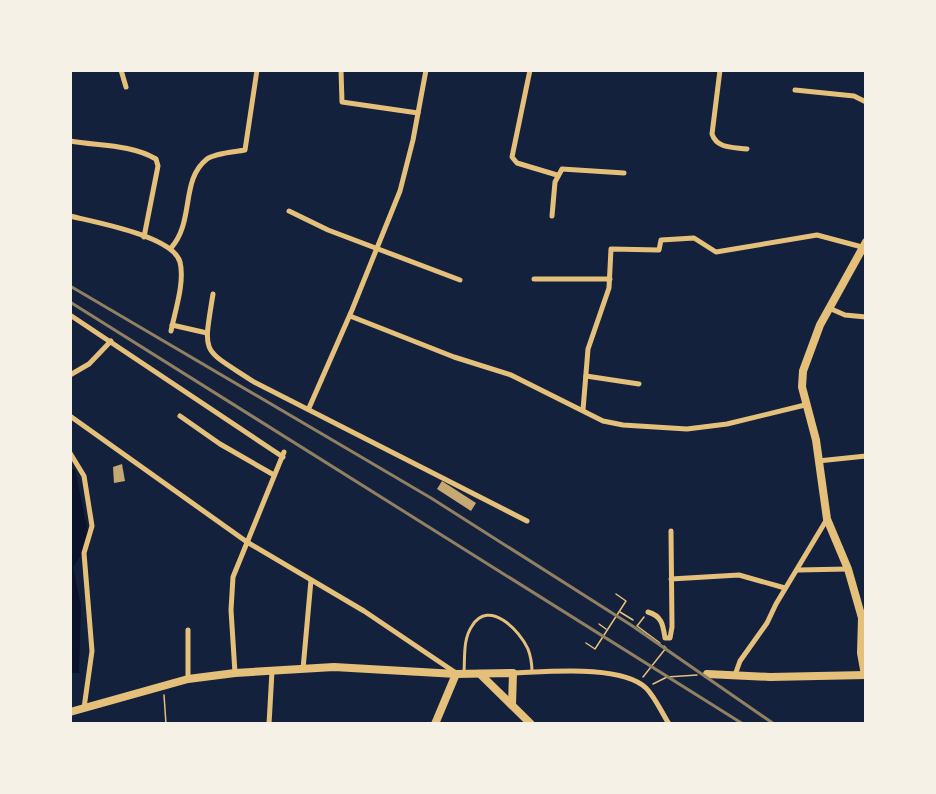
<svg xmlns="http://www.w3.org/2000/svg" width="936" height="794" font-family="'Source Sans 3',sans-serif">
	<style>
		.water { fill: #0b132b }
		.building { fill: #c6a872 }
		.lines { fill: none; stroke-linecap: round; stroke-linejoin: round }
		.path { stroke: #e5c07b; stroke-width: 1.5 }
		.service { stroke: #e5c07b; stroke-width: 3 }
		.minor { stroke: #e5c07b; stroke-width: 5 }
		.secondary { stroke: #e5c07b; stroke-width: 8 }
		.rail { stroke: #918062; stroke-width: 3 }
	</style>
	<rect width="100%" height="100%" fill="#14213d"/>
	<path class="water" d="M70,469H75L88,532V545L73,567L81,606L79,673H70Z"/>
	<g class="building">
		<path d="M122,464L125,481L114,483L113,467Z"/>
		<path d="M442,481L476,503L471,511L437,489Z"/>
	</g>
	<g class="lines">
		<g class="path">
			<path d="M620,612L633,620"/>
			<path d="M644,617L637,626L660,643"/>
			<path d="M599,624L606,629"/>
			<path d="M586,643L595,649L626,601L616,594"/>
			<path d="M643,677L666,648L664,646"/>
			<path d="M653,684L667,677L697,675"/>
			<path d="M164,695L166,724"/>
		</g>
		<path class="service" d="M464,672C465,656 463,639 472,626C489,598 520,631 528,649C531,657 532,664 532,672"/>
		<g class="minor">
			<path d="M121,70L126,87"/>
			<path d="M341,70L342,102L418,113"/>
			<path d="M530,70L512,157L517,163L557,175"/>
			<path d="M720,70L712,134C717,149 733,147 747,149"/>
			<path d="M795,90L854,96L866,102"/>
			<path d="M70,141C98,146 131,144 156,159L158,166L144,237"/>
			<path d="M289,211L328,230L460,280"/>
			<path d="M70,216C94,222 173,236 180,262C185,282 175,311 171,331"/>
			<path d="M552,216L555,182L562,169L624,173"/>
			<path d="M171,248C195,221 180,180 207,159C215,153 235,152 245,150L257,70"/>
			<path d="M534,279H610"/>
			<path d="M213,294C203,357 201,347 254,382L527,521"/>
			<path d="M829,308L845,315L866,317"/>
			<path d="M70,315L283,457"/>
			<path d="M350,316L454,357L511,375L603,421L623,425L687,429L727,424L805,405"/>
			<path d="M172,325L207,333"/>
			<path d="M70,375L89,364L111,341"/>
			<path d="M586,376L639,384"/>
			<path d="M309,408L352,310L400,191L413,140L426,70"/>
			<path d="M583,410L588,349L609,288L611,249L659,250L661,240L694,238L716,252L817,235L862,247"/>
			<path d="M70,416L247,542L364,611L456,673"/>
			<path d="M180,416L220,444L274,475"/>
			<path d="M70,453L84,476L92,526L84,553L92,651L84,708"/>
			<path d="M818,461L866,456"/>
			<path d="M798,570L848,569"/>
			<path d="M671,579L739,575L785,588"/>
			<path d="M648,612C662,616 663,625 665,638H670L672,627L671,531"/>
			<path d="M188,630V679"/>
			<path d="M303,669L311,580"/>
			<path d="M235,673L231,610L233,577L284,452"/>
			<path d="M513,673C545,672 621,664 646,688C655,697 662,713 669,724"/>
			<path d="M735,675L740,661L767,623L776,604L827,519"/>
			<path d="M269,724L272,671"/>
		</g>
		<g class="secondary">
			<path d="M480,674L531,724"/>
			<path d="M707,674L770,677L866,675"/>
			<path d="M865,675L861,653L862,618L848,569L827,519L816,440L802,387L803,371L820,325L866,242"/>
			<path d="M70,712L188,679L235,673L334,667L456,674L513,673L512,705"/>
			<path d="M435,724L456,674"/>
		</g>
		<g class="rail">
			<path d="M70,286L431,498L631,625L774,724"/>
			<path d="M70,302L743,724"/>
		</g>
	</g>
	<rect width="936" height="794" fill="none" stroke="#f6f1e7" stroke-width="144"/>
</svg>
